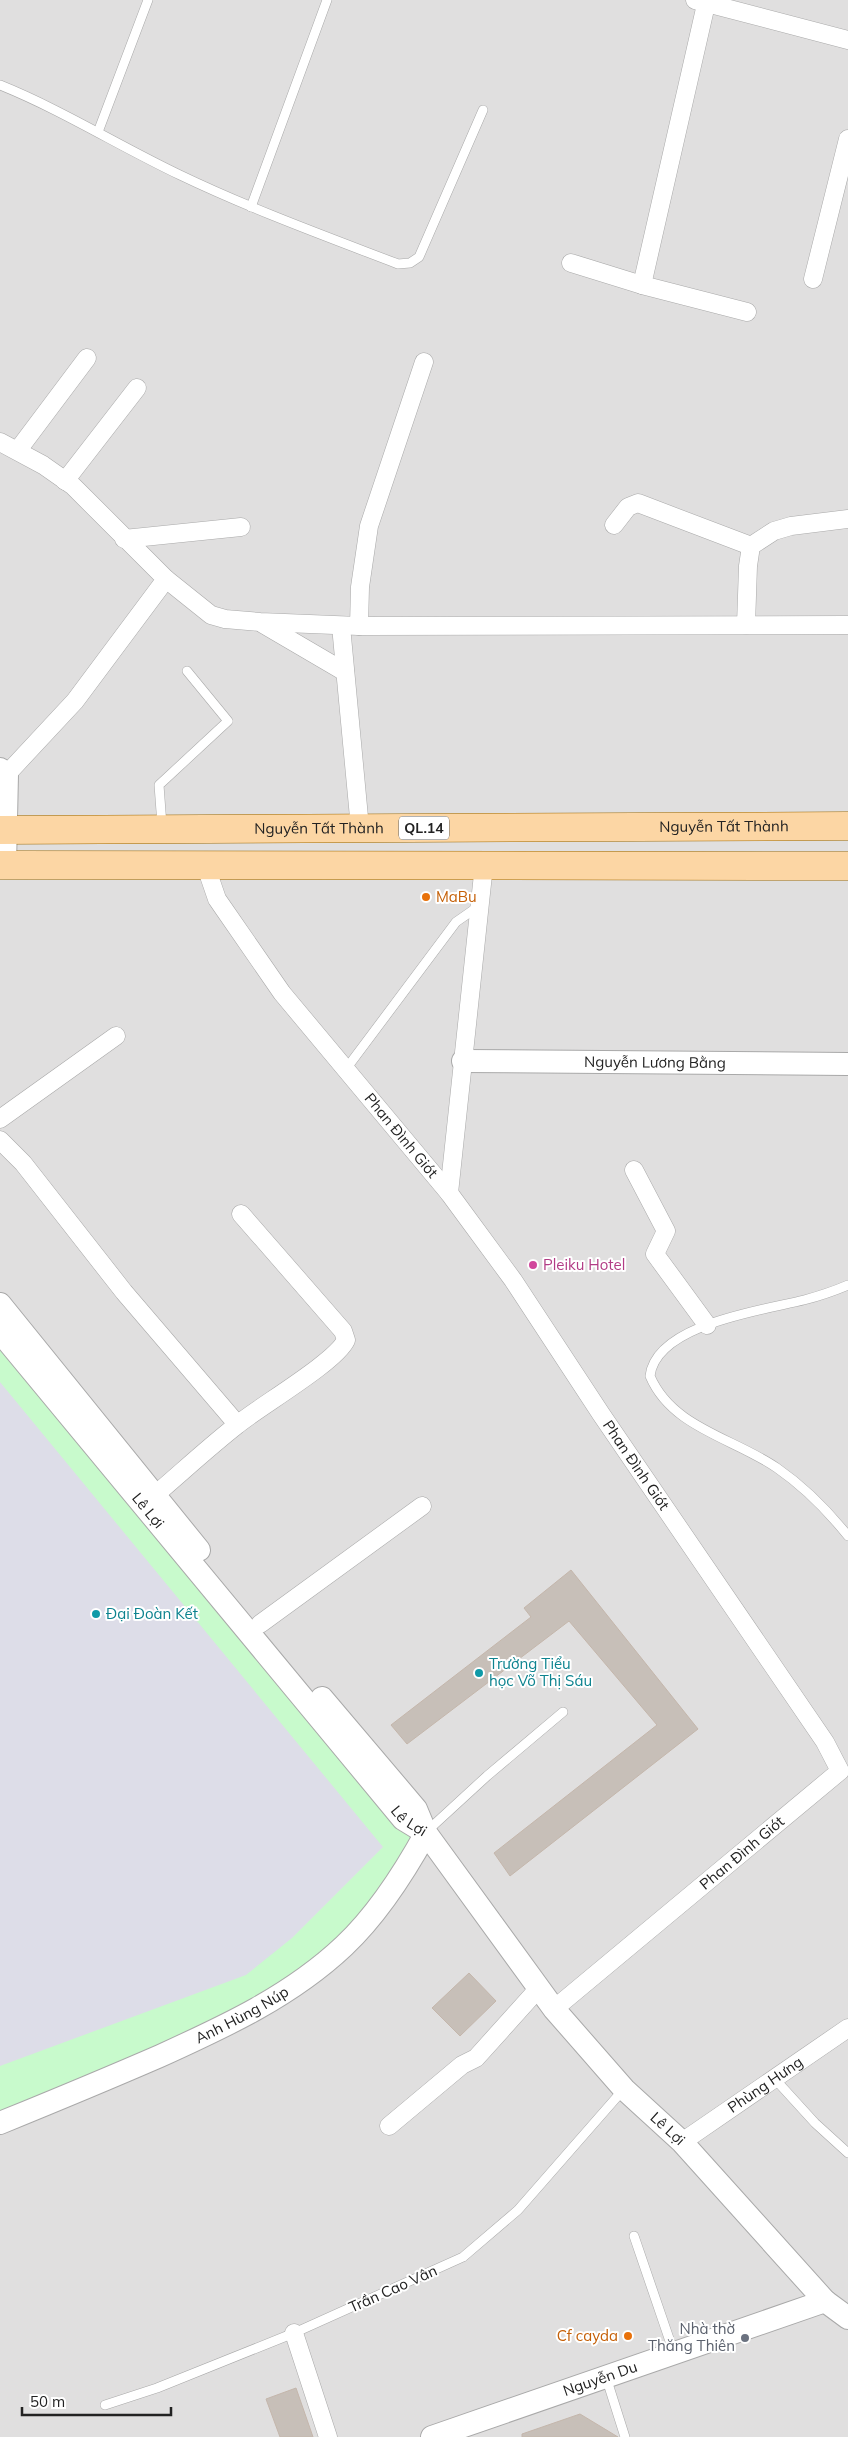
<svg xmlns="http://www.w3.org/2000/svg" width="848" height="2437" font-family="Mulish,sans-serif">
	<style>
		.residential { fill: #e0dfdf }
		.park { fill: #c8facc }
		.plaza { fill: #dddde8 }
		.building { fill: #c7bfb8; stroke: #c4b6ab }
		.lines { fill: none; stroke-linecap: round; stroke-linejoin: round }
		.service-casing { stroke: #a9a9a9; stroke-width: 10 }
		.minor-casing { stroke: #a9a9a9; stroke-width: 19 }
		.tertiary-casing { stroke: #a9a9a9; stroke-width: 24 }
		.primary-casing { stroke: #a06b00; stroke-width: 29 }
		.service { stroke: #fff; stroke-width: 9 }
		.minor { stroke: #fff; stroke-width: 18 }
		.tertiary { stroke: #fff; stroke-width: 22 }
		.primary { stroke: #fcd6a4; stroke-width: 28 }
		.food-dot { fill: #e8710a; stroke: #fff; stroke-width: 2 }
		.hotel-dot { fill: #d1479c; stroke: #fff; stroke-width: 2 }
		.culture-dot { fill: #0f9aa8; stroke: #fff; stroke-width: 2 }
		.worship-dot { fill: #6b7280; stroke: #fff; stroke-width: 2 }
		.labels { text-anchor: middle; stroke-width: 4; stroke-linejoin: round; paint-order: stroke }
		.shield { fill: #fff; stroke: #646464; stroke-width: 1 }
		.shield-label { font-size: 14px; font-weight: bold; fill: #222 }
		.street-label { font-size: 15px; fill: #222; stroke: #fff }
		.food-label { font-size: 15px; fill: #c56008; stroke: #fff; text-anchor: start }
		.hotel-label { font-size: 15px; fill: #b23c85; stroke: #fff; text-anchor: start }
		.culture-label { font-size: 15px; fill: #0d838f; stroke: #fff; text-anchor: start }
		.worship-label { font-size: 15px; fill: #5b616d; stroke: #fff; text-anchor: end }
	</style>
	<rect width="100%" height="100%" fill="#f2efe9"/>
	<rect class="residential" x="0" y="0" width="848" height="2437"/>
	<path class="park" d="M0,1332L426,1833L385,1898L305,1979L0,2122Z"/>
	<path class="plaza" d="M0,1382L383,1847L292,1938L246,1975L0,2066Z"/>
	<g class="building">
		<path d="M571,1570L698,1729L510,1876L494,1853L657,1725L569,1621L407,1744L391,1725L531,1617L524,1608Z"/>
		<path d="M469,1973L496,2001L460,2036L432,2008Z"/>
		<path d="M296,2388L313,2437H280L266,2399Z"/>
		<path d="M580,2414L618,2437H522V2434Z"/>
	</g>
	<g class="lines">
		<defs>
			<g id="service">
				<path d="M0,85C62,110 119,146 180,175C251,209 325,236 398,264L410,263L419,257L483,110"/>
				<path d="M98,132L148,0"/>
				<path d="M251,207L327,0"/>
				<path d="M162,825L159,785L228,721L187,671"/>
				<path d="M346,1069L456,922L479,906"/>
				<path d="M848,1285C834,1291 819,1296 804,1300C764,1310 656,1324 650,1376C672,1428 734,1438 777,1468C803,1486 828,1511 848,1536"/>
				<path d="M426,1832L487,1776L563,1712"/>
				<path d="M774,2078L815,2123L848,2153"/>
				<path d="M634,2236L674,2353"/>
				<path d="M606,2377L625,2437"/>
				<path d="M105,2405L157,2388L294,2333L463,2257L518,2210L623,2090"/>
			</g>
			<g id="minor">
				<path d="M695,0L848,40"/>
				<path d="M571,263L642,285L747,312"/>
				<path d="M813,279L848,139"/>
				<path d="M642,285L707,0"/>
				<path d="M0,442L43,465L73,486L166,579L75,701L7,774"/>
				<path d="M18,450L87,358"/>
				<path d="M65,481L137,388"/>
				<path d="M614,525L628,507L638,503L751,546"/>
				<path d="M124,539L241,527"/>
				<path d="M166,579L211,615L225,619L260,622L359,626L848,625"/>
				<path d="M263,624L345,672"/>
				<path d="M746,625L748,566L751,546L774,531L791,526L848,519"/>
				<path d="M341,626L360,828"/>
				<path d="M359,626L360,587L369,526L424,362"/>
				<path id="s1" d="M206,867L217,899L282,993L449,1193L513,1280L601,1414L825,1742L840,1771L554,2009"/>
				<path d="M0,1119L116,1036"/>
				<path d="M0,1140L23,1163L124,1292L237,1424"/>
				<path d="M634,1170L666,1231L655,1254L707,1325"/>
				<path d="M449,1193L484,865"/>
				<path d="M155,1495C182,1472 209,1447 237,1425C260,1406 336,1362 346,1340L343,1331L241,1214"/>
				<path d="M260,1624L422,1506"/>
				<path d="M389,2126L462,2065L476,2058L538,1989"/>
				<path id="s2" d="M682,2142L848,2028"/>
				<path d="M294,2333L328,2437"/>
			</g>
			<g id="tertiary">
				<path d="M0,769L7,774L5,865"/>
				<path id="s3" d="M463,1061L848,1064"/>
				<path d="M0,1304L199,1550"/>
				<path id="s4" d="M0,1332L403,1819L426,1833L554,2009L624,2089L682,2142L825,2301L848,2318"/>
				<path d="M322,1698L416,1809L426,1833"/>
				<path id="s5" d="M0,2123C54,2101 107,2079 160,2056C226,2026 291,1996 344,1946C378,1914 404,1873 426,1833"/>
				<path id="s6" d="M432,2437L825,2301"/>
			</g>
			<g id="primary">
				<path id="s7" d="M0,830L848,826"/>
				<path d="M0,865L848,866"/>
			</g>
		</defs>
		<use href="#service" class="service-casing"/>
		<use href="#minor" class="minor-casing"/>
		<use href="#tertiary" class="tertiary-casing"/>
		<use href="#primary" class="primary-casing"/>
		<use href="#service" class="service"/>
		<use href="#minor" class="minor"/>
		<use href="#tertiary" class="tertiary"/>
		<use href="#primary" class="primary"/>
	</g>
	<g class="food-dot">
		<circle cx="426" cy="897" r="5"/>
		<circle cx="628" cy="2336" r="5"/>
	</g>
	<circle class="hotel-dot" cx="533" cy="1265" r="5"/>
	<g class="culture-dot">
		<circle cx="96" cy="1614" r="5"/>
		<circle cx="479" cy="1673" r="5"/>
	</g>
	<circle class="worship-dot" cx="745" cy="2338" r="5"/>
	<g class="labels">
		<rect class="shield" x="399" y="816.5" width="50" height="23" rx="4"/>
		<g class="shield-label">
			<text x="424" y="833">QL.14</text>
		</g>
		<g class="street-label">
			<text dy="5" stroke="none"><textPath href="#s7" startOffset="724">Nguyễn Tất Thành</textPath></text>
			<text dy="5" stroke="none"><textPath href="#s7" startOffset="319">Nguyễn Tất Thành</textPath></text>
			<text dy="5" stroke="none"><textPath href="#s3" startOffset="192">Nguyễn Lương Bằng</textPath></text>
			<text dy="5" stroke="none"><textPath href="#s1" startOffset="334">Phan Đình Giót</textPath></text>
			<text dy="5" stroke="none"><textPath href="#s1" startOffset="739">Phan Đình Giót</textPath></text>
			<text dy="5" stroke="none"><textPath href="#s4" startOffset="232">Lê Lợi</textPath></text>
			<text dy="5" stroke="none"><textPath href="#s4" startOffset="638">Lê Lợi</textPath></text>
			<text transform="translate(742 1853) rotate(-40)" y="5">Phan Đình Giót</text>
			<text dy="5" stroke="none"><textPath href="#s5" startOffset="265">Anh Hùng Núp</textPath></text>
			<text dy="5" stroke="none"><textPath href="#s2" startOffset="101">Phùng Hưng</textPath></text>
			<text dy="5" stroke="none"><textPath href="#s4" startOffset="1042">Lê Lợi</textPath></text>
			<text transform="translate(393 2289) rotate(-24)" y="5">Trần Cao Vân</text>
			<text dy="5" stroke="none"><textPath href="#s6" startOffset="178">Nguyễn Du</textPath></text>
		</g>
		<g class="food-label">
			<text x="436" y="902">MaBu</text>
			<text x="618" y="2341" text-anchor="end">Cf cayda</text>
		</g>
		<g class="hotel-label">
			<text x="543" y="1270">Pleiku Hotel</text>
		</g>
		<g class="culture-label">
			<text x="106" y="1619">Đại Đoàn Kết</text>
			<text x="489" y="1669">Trường Tiểu<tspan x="489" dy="17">học Võ Thị Sáu</tspan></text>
		</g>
		<g class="worship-label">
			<text x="735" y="2334">Nhà thờ<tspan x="735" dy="17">Thăng Thiên</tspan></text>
		</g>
	</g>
	<path d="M22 2407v8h149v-8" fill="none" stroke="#222222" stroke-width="2.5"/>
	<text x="30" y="2407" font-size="15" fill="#222222" stroke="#ffffff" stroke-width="4" paint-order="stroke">50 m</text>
</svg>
